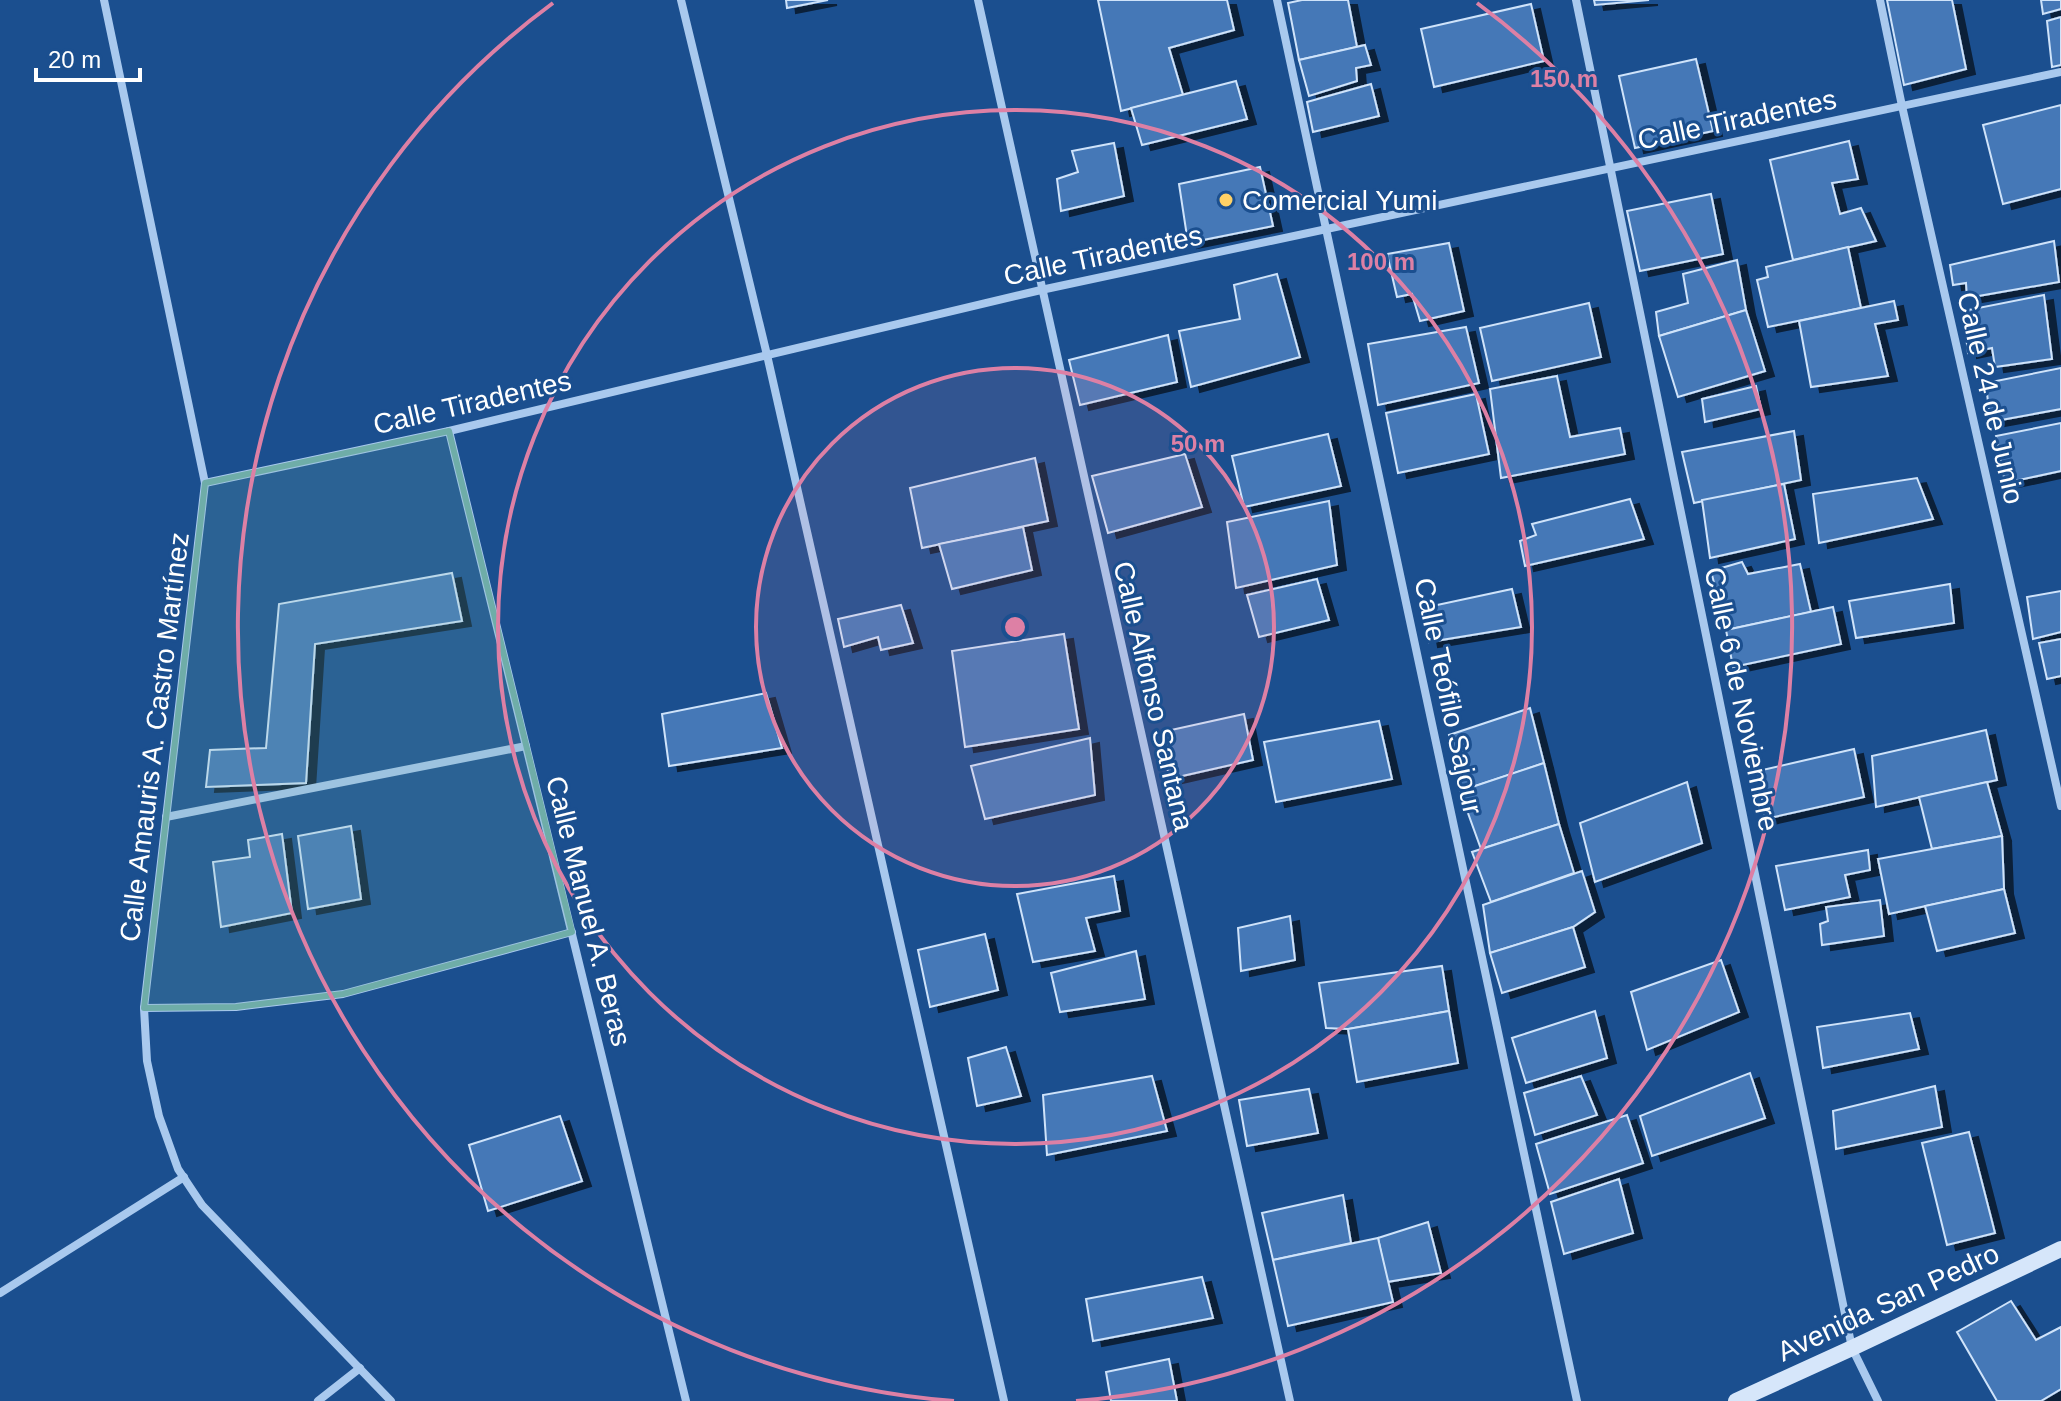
<svg xmlns="http://www.w3.org/2000/svg" width="2061" height="1401" font-family="Arial,sans-serif">
	<style>
		.building { fill: #4478b7; stroke: #cfe3fa; stroke-width: 2; filter: url(#shadow) }
		.lines { fill: none; stroke-linecap: round; stroke-linejoin: round }
		.street { stroke: #a9c9ee; stroke-width: 8 }
		.secondary { stroke: #d6e6fa; stroke-width: 16 }
		.marked { fill: #6fada8; fill-opacity: 0.2; stroke: #6fada8; stroke-width: 6; stroke-linejoin: round }
		.ring { fill: none; stroke: #dd80a5; stroke-width: 4 }
		.poi-dot { fill: #ffd166; stroke: #1b4f8f; stroke-width: 3 }
		.labels { text-anchor: middle; stroke-width: 6; stroke-linejoin: round; paint-order: stroke }
		.street-label { font-size: 28px; fill: #fff; stroke: #1b4f8f }
		.poi-label { font-size: 28px; fill: #fff; stroke: #1b4f8f; text-anchor: start }
		.centre { fill: #dd80a5; stroke: #1b4f8f; stroke-width: 4 }
		.ring-label { font-size: 24px; text-anchor: middle; font-weight: bold; fill: #dd80a5; stroke: #1b4f8f; stroke-width: 6; stroke-linejoin: round; paint-order: stroke }
	</style>
	<defs>
		<filter id="shadow"><feDropShadow dx="9" dy="5" stdDeviation="0" flood-color="#0009"/></filter>
	</defs>
	<rect width="100%" height="100%" fill="#1b4f8f"/>
	<g class="building">
		<path d="M786,0H828L787,8Z"/>
		<path d="M1098,0H1227L1234,30L1169,48L1183,95L1121,111Z"/>
		<path d="M1302,0H1348L1357,47L1299,60L1288,3Z"/>
		<path d="M1594,0H1649L1595,5Z"/>
		<path d="M1887,0H1952L1966,69L1904,85Z"/>
		<path d="M2041,0H2061V9L2043,14Z"/>
		<path d="M1531,4L1544,61L1434,87L1421,29Z"/>
		<path d="M2061,17V65L2052,67L2047,21Z"/>
		<path d="M1365,45L1371,65L1356,68L1357,81L1309,96L1299,60Z"/>
		<path d="M1696,59L1713,131L1635,148L1619,76Z"/>
		<path d="M1236,81L1247,119L1142,145L1131,108Z"/>
		<path d="M1371,84L1379,116L1313,132L1307,102Z"/>
		<path d="M2061,105V189L2003,204L1983,125Z"/>
		<path d="M1849,141L1858,179L1832,183L1840,214L1861,208L1876,241L1793,260L1770,160Z"/>
		<path d="M1114,143L1124,196L1061,211L1057,179L1078,172L1072,151Z"/>
		<path d="M1260,167L1273,226L1188,243L1179,184Z"/>
		<path d="M1711,194L1723,254L1640,271L1627,211Z"/>
		<path d="M2054,241L2059,282L1967,298L1966,283L1953,285L1950,265Z"/>
		<path d="M1449,243L1464,311L1420,321L1412,294L1397,297L1387,254Z"/>
		<path d="M1848,247L1861,308L1768,327L1757,280L1768,277L1766,267Z"/>
		<path d="M1737,260L1746,310L1659,336L1656,312L1688,303L1683,274Z"/>
		<path d="M1277,274L1300,357L1191,387L1179,331L1240,319L1234,285Z"/>
		<path d="M2044,295L2052,359L1995,367L1992,348L1968,353L1963,311Z"/>
		<path d="M1894,301L1898,320L1875,324L1888,376L1811,387L1799,321Z"/>
		<path d="M1589,303L1601,357L1492,381L1480,328Z"/>
		<path d="M1746,310L1765,371L1678,397L1659,336Z"/>
		<path d="M1466,327L1479,383L1378,405L1368,344Z"/>
		<path d="M1168,335L1177,382L1080,405L1069,360Z"/>
		<path d="M2061,368V409L1990,422L1986,383Z"/>
		<path d="M1557,376L1570,437L1620,428L1625,454L1501,478L1490,389Z"/>
		<path d="M1756,386L1761,409L1705,422L1702,399Z"/>
		<path d="M1476,394L1489,454L1398,473L1386,413Z"/>
		<path d="M2061,423V471L2005,483L1996,436Z"/>
		<path d="M1794,431L1801,480L1694,503L1682,452Z"/>
		<path d="M1328,434L1341,486L1244,507L1232,456Z"/>
		<path d="M1185,454L1202,507L1108,533L1092,476Z"/>
		<path d="M1035,458L1048,521L922,548L910,488Z"/>
		<path d="M1917,478L1933,519L1819,543L1813,494Z"/>
		<path d="M1784,484L1795,539L1710,558L1702,500Z"/>
		<path d="M1630,499L1644,539L1525,566L1520,541L1536,535L1532,524Z"/>
		<path d="M1329,501L1337,565L1236,588L1227,522Z"/>
		<path d="M1023,527L1032,570L952,589L939,544Z"/>
		<path d="M1742,562L1748,574L1800,564L1811,612L1726,630L1711,571Z"/>
		<path d="M452,573L462,621L315,644L306,783L206,787L210,750L266,748L279,604Z"/>
		<path d="M1317,579L1329,620L1259,637L1247,595Z"/>
		<path d="M1950,584L1954,623L1856,638L1849,601Z"/>
		<path d="M1512,589L1521,627L1429,642L1423,608Z"/>
		<path d="M2061,591V632L2033,639L2027,597Z"/>
		<path d="M901,605L913,643L881,650L878,637L844,647L838,619Z"/>
		<path d="M1833,607L1841,644L1733,667L1726,630Z"/>
		<path d="M1064,634L1079,729L965,747L952,651Z"/>
		<path d="M2061,639V676L2047,679L2039,643Z"/>
		<path d="M766,693L782,748L669,766L662,714Z"/>
		<path d="M1530,708L1544,763L1460,791L1449,735Z"/>
		<path d="M1244,714L1253,760L1169,779L1162,732Z"/>
		<path d="M1379,721L1392,779L1276,802L1264,742Z"/>
		<path d="M1986,730L1997,780L1876,807L1872,756Z"/>
		<path d="M1090,738L1095,795L985,819L971,766Z"/>
		<path d="M1854,749L1864,797L1765,819L1758,771Z"/>
		<path d="M1544,763L1559,824L1481,849L1460,791Z"/>
		<path d="M1687,782L1702,843L1595,882L1580,823Z"/>
		<path d="M1987,782L2002,836L1932,849L1919,797Z"/>
		<path d="M1559,824L1574,873L1491,902L1472,852Z"/>
		<path d="M351,826L361,899L308,909L298,836Z"/>
		<path d="M282,834L292,913L221,927L213,862L250,857L248,840Z"/>
		<path d="M2002,836L2004,889L1889,914L1878,859Z"/>
		<path d="M1868,850L1870,870L1845,875L1850,897L1785,910L1776,866Z"/>
		<path d="M1582,871L1595,912L1573,927L1490,953L1483,905Z"/>
		<path d="M1114,876L1120,911L1086,918L1095,951L1033,962L1017,894Z"/>
		<path d="M2004,889L2015,933L1937,951L1925,906Z"/>
		<path d="M1880,900L1884,936L1822,945L1820,924L1828,921L1826,907Z"/>
		<path d="M1290,916L1295,960L1241,971L1238,928Z"/>
		<path d="M1573,927L1585,967L1502,993L1490,953Z"/>
		<path d="M985,934L998,990L930,1007L918,950Z"/>
		<path d="M1136,951L1145,999L1060,1012L1051,973Z"/>
		<path d="M1721,960L1739,1012L1647,1050L1631,992Z"/>
		<path d="M1442,966L1449,1011L1348,1029L1326,1028L1319,983Z"/>
		<path d="M1449,1011L1458,1063L1357,1082L1348,1029Z"/>
		<path d="M1595,1011L1607,1058L1526,1083L1512,1038Z"/>
		<path d="M1910,1013L1919,1049L1823,1068L1817,1027Z"/>
		<path d="M1006,1047L1021,1096L977,1106L968,1058Z"/>
		<path d="M1750,1073L1765,1118L1652,1156L1640,1116Z"/>
		<path d="M1152,1076L1167,1131L1047,1155L1043,1095Z"/>
		<path d="M1581,1076L1597,1115L1535,1135L1524,1093Z"/>
		<path d="M1935,1086L1942,1127L1836,1149L1833,1111Z"/>
		<path d="M1309,1089L1318,1133L1247,1146L1239,1100Z"/>
		<path d="M1627,1115L1643,1163L1550,1194L1536,1144Z"/>
		<path d="M560,1116L582,1181L488,1211L469,1145Z"/>
		<path d="M1969,1132L1995,1233L1947,1245L1922,1143Z"/>
		<path d="M1619,1179L1633,1233L1564,1254L1551,1202Z"/>
		<path d="M1343,1195L1351,1243L1273,1260L1262,1213Z"/>
		<path d="M1428,1222L1441,1273L1387,1282L1378,1238Z"/>
		<path d="M1378,1238L1393,1302L1288,1326L1273,1260Z"/>
		<path d="M1202,1277L1213,1318L1093,1341L1086,1299Z"/>
		<path d="M2011,1301L2036,1340L2061,1327V1389L2041,1401H1997L1957,1332Z"/>
		<path d="M1169,1359L1177,1401H1111L1106,1372Z"/>
	</g>
	<g class="lines">
		<g class="street">
			<path d="M104,0L205,483L144,1008L147,1061L159,1116L178,1169L202,1205L391,1401"/>
			<path d="M681,0L767,355L1004,1401"/>
			<path d="M978,0L1290,1401"/>
			<path d="M1277,0L1577,1401"/>
			<path d="M1576,0L1852,1348L1878,1401"/>
			<path d="M1880,0L1902,106L2061,806"/>
			<path d="M449,431L686,1401"/>
			<path d="M205,483L449,431L1041,290L2061,72"/>
			<path d="M166,817L526,746"/>
			<path d="M144,1008L236,1007L343,994L572,932"/>
			<path d="M0,1293L184,1177"/>
			<path d="M318,1401L360,1368"/>
		</g>
		<path class="secondary" d="M1736,1401L1852,1348L2061,1249"/>
	</g>
	<path class="marked" d="M449,431L572,932L343,994L236,1007L144,1008L205,483Z"/>
	<circle cx="1015" cy="627" r="259" fill="#dd80a5" fill-opacity=".12"/>
	<g class="ring">
		<circle cx="1015" cy="627" r="259"/>
		<circle cx="1015" cy="627" r="517"/>
		<path d="M954 1401A776 776 0 0 1 553 3M1477 3A776 776 0 0 1 1076 1401"/>
	</g>
	<circle class="poi-dot" cx="1226" cy="200" r="8"/>
	<g class="labels">
		<g class="street-label">
			<text transform="translate(1737 119) rotate(-12)" y="10">Calle Tiradentes</text>
			<text transform="translate(1103 255) rotate(-12)" y="10">Calle Tiradentes</text>
			<text transform="translate(1991 398) rotate(77)" y="10">Calle 24 de Junio</text>
			<text transform="translate(472 402) rotate(-13)" y="10">Calle Tiradentes</text>
			<text transform="translate(1154 696) rotate(77)" y="10">Calle Alfonso Santana</text>
			<text transform="translate(1449 696) rotate(78)" y="10">Calle Teófilo Sajour</text>
			<text transform="translate(1742 699) rotate(78)" y="10">Calle 6 de Noviembre</text>
			<text transform="translate(154 737) rotate(-83)" y="10">Calle Amauris A. Castro Martínez</text>
			<text transform="translate(589 911) rotate(76)" y="10">Calle Manuel A. Beras</text>
			<text transform="translate(1888 1302) rotate(-25)" y="10">Avenida San Pedro</text>
		</g>
		<g class="poi-label">
			<text x="1242" y="210">Comercial Yumi</text>
		</g>
	</g>
	<circle cx="1015" cy="627" r="12" class="centre"/>
	<g class="ring-label">
		<text x="1564" y="87">150 m</text>
		<text x="1381" y="270">100 m</text>
		<text x="1198" y="452">50 m</text>
	</g>
	<path d="M36 68v12h104v-12" fill="none" stroke="#ffffff" stroke-width="4"/>
	<text x="48" y="68" font-size="24" fill="#ffffff" stroke="#1b4f8f" stroke-width="6" paint-order="stroke">20 m</text>
</svg>
